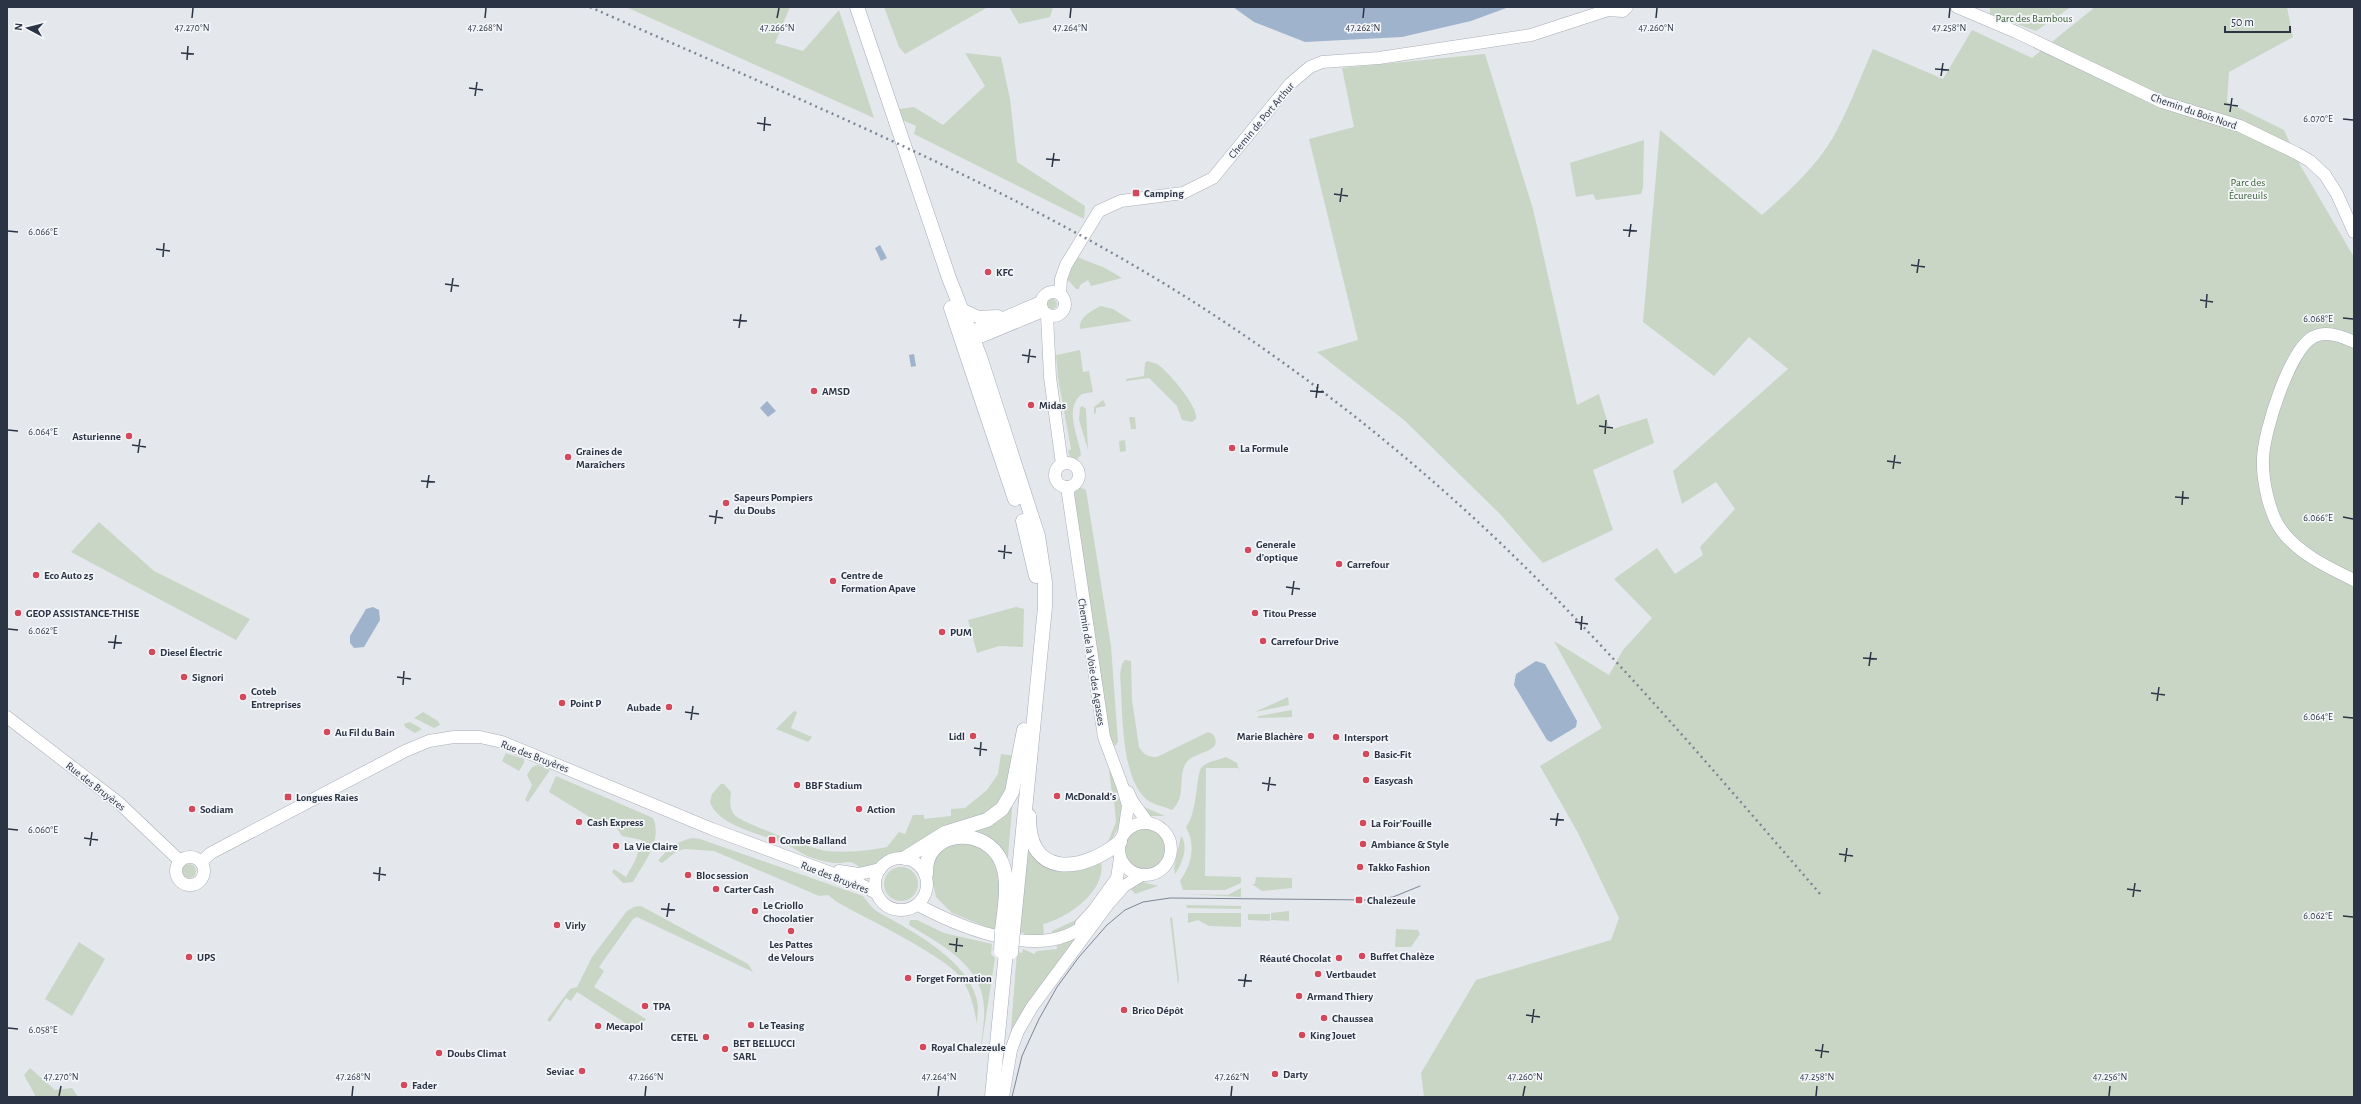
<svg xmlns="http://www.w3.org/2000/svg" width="2361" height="1104" font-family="'Alegreya Sans',sans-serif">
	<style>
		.green { fill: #c9d6c5 }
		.water { fill: #9fb4cc }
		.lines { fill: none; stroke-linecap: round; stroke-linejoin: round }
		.secondary-casing { stroke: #a9aeb7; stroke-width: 13 }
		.primary-casing { stroke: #a3abb8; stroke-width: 15 }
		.secondary { stroke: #fff; stroke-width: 12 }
		.primary { stroke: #fff; stroke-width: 14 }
		.tram { stroke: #7d8696; stroke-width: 1 }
		.rail { stroke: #7d8696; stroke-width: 2.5; stroke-dasharray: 2 4; stroke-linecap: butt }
		.primary-bridge-casing { stroke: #a3abb8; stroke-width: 15; stroke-linecap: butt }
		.primary-bridge { stroke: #fff; stroke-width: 14 }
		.ticks { fill: none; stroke: #2b3445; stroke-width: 1.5 }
		.poi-dot { fill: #d1495b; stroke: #f4f6f9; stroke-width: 1.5 }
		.labels { text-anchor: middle; stroke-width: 3.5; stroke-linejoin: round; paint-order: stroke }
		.park-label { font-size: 11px; fill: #3f6138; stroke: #f4f6f9 }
		.street-label { font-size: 11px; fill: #2b3445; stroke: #f4f6f9 }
		.poi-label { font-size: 11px; font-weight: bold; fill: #2b3445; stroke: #f4f6f9; text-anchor: start }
		.ticks-label { font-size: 10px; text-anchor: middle; fill: #2b3445; stroke: #f4f6f9; stroke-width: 3.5; stroke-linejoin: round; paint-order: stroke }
	</style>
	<rect width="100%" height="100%" fill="#e4e7ec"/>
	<g class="green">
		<path d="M626,7H790L775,43L803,51L839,10L874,118Z"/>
		<path d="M884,7H988L905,54L899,47Z"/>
		<path d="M1009,7H1053L1050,17L1019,24Z"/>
		<path d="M1990,7H2071L2036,31L1990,14Z"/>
		<path d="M2095,7H2287L2293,37L2229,72L2227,102L2284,130L2300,165L2354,257V1097H1424L1421,1073L1476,980L1611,940L1619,918L1578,833L1540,766L1602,728L1554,641L1609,675L1623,650L1652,618L1614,579L1657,548L1675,574L1703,555L1700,547L1735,509L1716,482L1682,504L1673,471L1788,369L1749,337L1714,376L1643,322L1660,130L1762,215C1790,190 1821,163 1838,128C1851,103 1861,76 1873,49L1943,79L1972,30L2032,58Z"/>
		<path d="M965,53L1001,57L1010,99L1017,162L1085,206L1084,219L914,134L916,126L902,120L898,109L914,107L943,125L985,86Z"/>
		<path d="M1485,54L1533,209L1577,405L1599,394L1610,430L1647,418L1654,443L1593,470L1613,530L1543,563L1499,513L1404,420L1317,352L1358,340L1309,139L1354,127L1342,68Z"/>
		<path d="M1644,140L1643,188L1641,194L1596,200L1593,194L1576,197L1570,163Z"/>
		<path d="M1077,257L1105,268L1122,278L1091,286L1088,280L1080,285L1079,289H1076L1069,281L1064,279Z"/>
		<circle cx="1052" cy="304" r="5"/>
		<path d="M1101,306L1113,309L1132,321L1080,329C1078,318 1092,310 1101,306Z"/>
		<path d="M1080,350L1083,372L1089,371L1093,392L1082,394C1063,408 1079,437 1081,455L1076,460L1070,457L1068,451L1071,449L1058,378L1056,355Z"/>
		<path d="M1147,361C1150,362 1154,363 1157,364C1167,370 1199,407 1196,419L1192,422L1182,420L1177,406L1149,378L1126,381V379L1144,376L1145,363Z"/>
		<path d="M1103,400L1106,406L1096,408V413L1094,414V407Z"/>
		<path d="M1082,406L1086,409L1088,450L1079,420L1080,408Z"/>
		<path d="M1129,417H1135L1136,429H1131Z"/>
		<path d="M1125,440L1126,451L1120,452L1119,441Z"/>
		<path d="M1079,487L1086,490L1111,646L1118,742L1115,746L1110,739L1074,501L1075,491Z"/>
		<path d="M99,522L154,571L250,619L236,640L71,552Z"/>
		<path d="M1016,607L1024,609L1023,647L999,646L977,653L968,620Z"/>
		<path d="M1125,660L1131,661L1132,700L1139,747C1144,755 1148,757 1157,757L1208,732L1213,734C1225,753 1194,751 1186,763C1177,778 1187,797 1172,810C1163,806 1150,804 1144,797C1120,772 1123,708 1120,674L1122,664Z"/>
		<path d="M1288,697L1289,705L1255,712Z"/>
		<path d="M1292,710V717L1257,718L1259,716Z"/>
		<path d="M794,711L797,712L791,728L812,737L808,742L776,729Z"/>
		<path d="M423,712L438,721L440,725L434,728L414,718Z"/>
		<path d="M410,722L422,729L415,733L405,727L404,724Z"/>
		<path d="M506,753L524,759V763L519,771L502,761Z"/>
		<path d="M1001,754L1015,756L1010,782L994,809L908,852C900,853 893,853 886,857C875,862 875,867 861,870C853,858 846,864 834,863C826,862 815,859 807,856C799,852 791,846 783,843C761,834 718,826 710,802L712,794L721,784H724L731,792C730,801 729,811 737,817C746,824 815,850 826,851C847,853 867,851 887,847L899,832L905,834L913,815H924V819L951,816V809L965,808L987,790L998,774Z"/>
		<path d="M1226,757L1237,763L1240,774L1238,768H1206L1205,876L1241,877V883L1225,890H1183L1180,881C1192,864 1196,845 1186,827C1199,810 1195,771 1203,766C1209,761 1219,760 1226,757Z"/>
		<path d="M538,765L550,770L528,802L525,800L532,785L527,775L532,767Z"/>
		<path d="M1109,771L1112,773L1120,792L1112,793Z"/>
		<path d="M556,776L653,818C663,841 644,862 633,882L623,883L612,872L614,869L626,877L635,861L642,840L622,836L616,827L607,822L604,826L549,792Z"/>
		<path d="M1123,797L1122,823L1115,833L1110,845L1108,842L1116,822L1114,800Z"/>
		<path d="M1013,798L1007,868L969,834Z"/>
		<path d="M1144,807L1165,816H1150Z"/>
		<circle cx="1145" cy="849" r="21"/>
		<path d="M1181,836C1189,846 1182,864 1175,874L1174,868Z"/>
		<path d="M692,838L700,839L863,896C877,915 878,911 896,922C926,939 974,968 978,1006C978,1012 977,1018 977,1024C974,1008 971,992 961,978C944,955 865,918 837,902L828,895L819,896L714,851L684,849L676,852L662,863L658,861C668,848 676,842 692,838Z"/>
		<path d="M967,841L989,851L1002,879L999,928L994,930L952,913L936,897L930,869L940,848Z"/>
		<path d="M1028,844L1037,856L1101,861C1107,891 1068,918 1043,924L1044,935H1024V933L1020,932Z"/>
		<circle cx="189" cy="871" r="7"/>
		<circle cx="901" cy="884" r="17"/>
		<path d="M1256,877L1292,878V888L1262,891L1252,884H1255Z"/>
		<path d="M1142,882L1158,886L1135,894L1130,888Z"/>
		<path d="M1241,888V897L1184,894L1228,895Z"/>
		<path d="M1186,905L1241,906V909L1187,908Z"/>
		<path d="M641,906L748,964L753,972L637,917L633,919L599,967L604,971L594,987L646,1019L638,1031L577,992L571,1001L566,998L550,1022L547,1020L570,989L577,987L592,957L627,911L634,907Z"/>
		<path d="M1289,911V921L1271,920V913Z"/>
		<path d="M1084,913C1080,926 1064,930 1052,934V931L1076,920Z"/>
		<path d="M1188,913H1241V927L1209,926L1198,920L1188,923Z"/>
		<path d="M1248,914H1270V921L1248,920Z"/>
		<path d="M1172,917L1179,979L1178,984L1170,918Z"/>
		<path d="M910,920H917L944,933L992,944L991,954L995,958L980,1055C981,1039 985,1023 984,1008C983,965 940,944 909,925Z"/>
		<path d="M1396,929L1418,930L1420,934L1411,947H1395Z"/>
		<path d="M1080,936L1010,1042L1017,952L1022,953L1023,949L1034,954L1037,951L1057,949L1056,943Z"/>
		<path d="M79,942L105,959L72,1016L45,999Z"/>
		<path d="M30,1068L55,1090L72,1088L78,1097H34L35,1095L24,1075Z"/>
	</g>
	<g class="water">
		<path d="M1233,7H1509L1471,21L1402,37L1305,42L1254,22Z"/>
		<path d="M880,245L887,258L881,261L875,248Z"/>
		<path d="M914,354L916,366L911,367L909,355Z"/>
		<path d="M767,401L776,411L768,417L760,408Z"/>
		<path d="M373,607L379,610L380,620L364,647L354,648L350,643V636L366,609Z"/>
		<path d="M1536,661L1545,664L1577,721L1576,727L1551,742L1547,740L1514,685L1516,674Z"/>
	</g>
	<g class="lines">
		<defs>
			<g id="secondary">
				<path d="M1957,7L2016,32L2162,102L2240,126L2296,153L2310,161L2325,175L2337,194L2354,232"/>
				<circle cx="1053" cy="304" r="12"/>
				<path d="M1060,294L1061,279L1066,265L1099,211L1121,201L1183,193L1213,178L1290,84L1310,67L1322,62L1379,58L1531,35L1608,10L1623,11L1627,7"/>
				<path d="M961,309L978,317L998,316"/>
				<path d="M1047,315L1050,377L1062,464"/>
				<path d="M965,338L970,332L1041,302"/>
				<path d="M966,340H973L1043,311"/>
				<path d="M2354,342C2342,336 2326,330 2313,337C2289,351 2264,431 2263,458C2262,479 2269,514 2282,531C2299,554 2329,568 2354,580"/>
				<circle cx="1067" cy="475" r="12"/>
				<path d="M1067,487L1104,737L1123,788L1128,806L1124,833"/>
				<path d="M7,717L119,803L180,861"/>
				<path d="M1128,792L1132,801L1148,823"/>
				<circle cx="1145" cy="849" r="26"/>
				<circle cx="190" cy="871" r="14"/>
				<circle cx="901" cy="884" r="26"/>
				<path d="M201,862L211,853L405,751L429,741L454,737H480L502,742L712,829L858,883L876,893"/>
				<path d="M839,871L859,874L880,869"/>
				<path d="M918,905C963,929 1048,964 1090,920"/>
				<path d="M1081,924L1094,910L1117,878L1120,858"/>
				<path d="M1003,1097L1011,1050L1018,1031L1032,1007L1109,903L1124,886L1142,875"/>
			</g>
			<g id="primary">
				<path d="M857,7L949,278L980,357L1038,536L1045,582V607L1013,932"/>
				<path d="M951,308L1015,499"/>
				<path d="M1023,521L1036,576"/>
				<path d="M1029,816C1028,880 1083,872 1120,842"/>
				<path d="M905,858L945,833L987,820L1002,809L1012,792L1024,730"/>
				<path d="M926,874C924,829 986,824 1002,863C1010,883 1004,910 1002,931"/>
				<path d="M992,1097L1006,951"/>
			</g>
		</defs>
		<use href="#secondary" class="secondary-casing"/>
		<use href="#primary" class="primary-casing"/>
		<use href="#secondary" class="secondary"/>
		<use href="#primary" class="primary"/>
		<path class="tram" d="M1012,1097L1022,1056L1039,1019L1057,987L1079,957L1107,925L1125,910L1143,902L1170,898L1371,900L1393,897L1420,886"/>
		<path class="rail" d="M590,7C790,96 995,178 1181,294C1307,373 1426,468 1531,573C1633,675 1727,786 1821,895"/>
		<defs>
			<g id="primary-bridge">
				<path d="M1001,951L1002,931"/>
				<path d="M1011,952L1013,932"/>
			</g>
		</defs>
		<use href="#primary-bridge" class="primary-bridge-casing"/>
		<use href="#primary-bridge" class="primary-bridge"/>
	</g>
	<path class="ticks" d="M192,18L193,8M485,18L486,8M777,18L779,8M1070,18L1071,8M1363,18L1364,8M1656,18L1657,8M1949,18L1950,8M181,53L194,54M187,60L188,46M1935,69L1949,70M1941,76L1943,63M469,88L483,90M475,96L477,82M2224,104L2238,106M2230,112L2232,98M2343,119L2353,120M757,123L771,125M764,131L765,117M1046,159L1060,160M1052,167L1054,153M1334,194L1348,196M1340,202L1342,188M1623,230L1637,231M8,231L18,232M1629,237L1631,224M156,249L170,251M163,257L164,243M1911,265L1925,267M1917,273L1919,259M445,284L459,286M451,292L453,278M2200,300L2213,302M2206,308L2207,294M2343,318L2353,319M733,320L747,321M739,328L741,314M1022,355L1036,357M1028,363L1030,349M1310,391L1324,392M1316,398L1318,384M1599,426L1613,428M8,430L18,431M1605,434L1606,420M132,445L146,447M138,453L140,439M1887,461L1901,463M1893,469L1895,455M421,481L435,482M427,488L429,475M2175,497L2189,498M2182,505L2183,491M709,516L723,518M2343,517L2353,519M715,524L717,510M998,551L1012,553M1004,559L1005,545M1286,587L1300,589M1292,595L1294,581M1575,622L1588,624M8,629L18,630M1581,630L1582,616M108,642L122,643M114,649L116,635M1863,658L1877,659M1869,666L1871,652M397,677L411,679M403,685L404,671M2151,693L2165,695M2157,701L2159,687M685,712L699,714M2343,717L2353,718M691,720L693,706M974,748L987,750M980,756L981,742M1262,783L1276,785M1268,791L1270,777M1550,819L1564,820M1556,826L1558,813M8,829L18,830M84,838L98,840M90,846L92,832M1839,854L1853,856M1845,862L1847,848M373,873L386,875M379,881L380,867M2127,889L2141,891M2133,897L2135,883M661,909L675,910M2343,916L2353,917M667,917L669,903M949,944L963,946M956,952L957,938M1238,980L1252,981M1244,987L1246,974M1526,1015L1540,1017M1532,1023L1534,1009M8,1028L18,1029M1815,1050L1829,1052M1821,1058L1823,1044M59,1096L61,1086M352,1096L353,1086M645,1096L646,1086M938,1096L939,1086M1231,1096L1232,1086M1523,1096L1525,1086M1816,1096L1817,1086M2109,1096L2110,1086"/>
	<g class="poi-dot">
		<rect x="1132" y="189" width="8" height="8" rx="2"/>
		<circle cx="988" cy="272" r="4"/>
		<circle cx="814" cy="391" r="4"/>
		<circle cx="1031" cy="405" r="4"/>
		<circle cx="129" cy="436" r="4"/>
		<circle cx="1232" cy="448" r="4"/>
		<circle cx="568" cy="457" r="4"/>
		<circle cx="726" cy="503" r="4"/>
		<circle cx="1248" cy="550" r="4"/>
		<circle cx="1339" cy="564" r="4"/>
		<circle cx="36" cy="575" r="4"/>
		<circle cx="833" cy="581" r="4"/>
		<circle cx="18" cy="613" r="4"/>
		<circle cx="1255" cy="613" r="4"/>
		<circle cx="942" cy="632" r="4"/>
		<circle cx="1263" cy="641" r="4"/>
		<circle cx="152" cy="652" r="4"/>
		<circle cx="184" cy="677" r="4"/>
		<circle cx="243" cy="697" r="4"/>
		<circle cx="562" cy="703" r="4"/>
		<circle cx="669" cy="707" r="4"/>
		<circle cx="327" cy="732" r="4"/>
		<circle cx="973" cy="736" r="4"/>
		<circle cx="1311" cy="736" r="4"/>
		<circle cx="1336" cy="737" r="4"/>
		<circle cx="1366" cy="754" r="4"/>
		<circle cx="1366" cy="780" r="4"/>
		<circle cx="797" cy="785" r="4"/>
		<circle cx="1057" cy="796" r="4"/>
		<rect x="284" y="793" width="8" height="8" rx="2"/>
		<circle cx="192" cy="809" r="4"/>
		<circle cx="859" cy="809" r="4"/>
		<circle cx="579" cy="822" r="4"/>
		<circle cx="1363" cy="823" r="4"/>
		<rect x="768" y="836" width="8" height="8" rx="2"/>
		<circle cx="1363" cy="844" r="4"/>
		<circle cx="616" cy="846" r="4"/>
		<circle cx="1360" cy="867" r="4"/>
		<circle cx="688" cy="875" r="4"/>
		<circle cx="716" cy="889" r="4"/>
		<rect x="1355" y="896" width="8" height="8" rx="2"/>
		<circle cx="755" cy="911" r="4"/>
		<circle cx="557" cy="925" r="4"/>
		<circle cx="791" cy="931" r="4"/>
		<circle cx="1362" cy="956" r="4"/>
		<circle cx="189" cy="957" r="4"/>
		<circle cx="1339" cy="958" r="4"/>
		<circle cx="1318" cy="974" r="4"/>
		<circle cx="908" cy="978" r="4"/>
		<circle cx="1299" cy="996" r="4"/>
		<circle cx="645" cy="1006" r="4"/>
		<circle cx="1124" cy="1010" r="4"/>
		<circle cx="1324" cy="1018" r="4"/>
		<circle cx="751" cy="1025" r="4"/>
		<circle cx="598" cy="1026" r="4"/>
		<circle cx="1302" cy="1035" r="4"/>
		<circle cx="706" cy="1037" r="4"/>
		<circle cx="923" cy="1047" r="4"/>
		<circle cx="725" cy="1049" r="4"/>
		<circle cx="439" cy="1053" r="4"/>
		<circle cx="582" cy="1071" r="4"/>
		<circle cx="1275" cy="1074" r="4"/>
		<circle cx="404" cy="1085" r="4"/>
	</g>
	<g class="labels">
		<g class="park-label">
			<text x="2034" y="22">Parc des Bambous</text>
			<text x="2248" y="186">Parc des<tspan x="2248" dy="13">Écureuils</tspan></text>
		</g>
		<g class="street-label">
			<text transform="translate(2194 111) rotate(19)" y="4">Chemin du Bois Nord</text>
			<text transform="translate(1261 120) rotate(-50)" y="4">Chemin de Port Arthur</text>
			<text transform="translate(1092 662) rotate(81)" y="4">Chemin de la Voie des Agasses</text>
			<text transform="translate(535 756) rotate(21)" y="4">Rue des Bruyères</text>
			<text transform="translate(96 786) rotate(38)" y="4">Rue des Bruyères</text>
			<text transform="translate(835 877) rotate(21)" y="4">Rue des Bruyères</text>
		</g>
		<g class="poi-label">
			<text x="1144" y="197">Camping</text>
			<text x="996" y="276">KFC</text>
			<text x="822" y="395">AMSD</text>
			<text x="1039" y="409">Midas</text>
			<text x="121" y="440" text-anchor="end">Asturienne</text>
			<text x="1240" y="452">La Formule</text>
			<text x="576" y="455">Graines de<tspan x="576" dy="13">Maraîchers</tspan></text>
			<text x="734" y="501">Sapeurs Pompiers<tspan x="734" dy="13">du Doubs</tspan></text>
			<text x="1256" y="548">Generale<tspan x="1256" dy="13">d'optique</tspan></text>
			<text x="1347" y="568">Carrefour</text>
			<text x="44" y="579">Eco Auto 25</text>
			<text x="841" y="579">Centre de<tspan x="841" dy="13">Formation Apave</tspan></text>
			<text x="26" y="617">GEOP ASSISTANCE-THISE</text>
			<text x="1263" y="617">Titou Presse</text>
			<text x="950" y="636">PUM</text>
			<text x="1271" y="645">Carrefour Drive</text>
			<text x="160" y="656">Diesel Électric</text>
			<text x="192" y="681">Signori</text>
			<text x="251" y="695">Coteb<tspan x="251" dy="13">Entreprises</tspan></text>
			<text x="570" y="707">Point P</text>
			<text x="661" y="711" text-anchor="end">Aubade</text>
			<text x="335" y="736">Au Fil du Bain</text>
			<text x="965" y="740" text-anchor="end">Lidl</text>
			<text x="1303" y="740" text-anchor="end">Marie Blachère</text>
			<text x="1344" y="741">Intersport</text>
			<text x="1374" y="758">Basic-Fit</text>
			<text x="1374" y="784">Easycash</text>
			<text x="805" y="789">BBF Stadium</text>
			<text x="1065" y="800">McDonald's</text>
			<text x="296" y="801">Longues Raies</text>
			<text x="200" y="813">Sodiam</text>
			<text x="867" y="813">Action</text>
			<text x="587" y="826">Cash Express</text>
			<text x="1371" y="827">La Foir'Fouille</text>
			<text x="780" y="844">Combe Balland</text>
			<text x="1371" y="848">Ambiance &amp; Style</text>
			<text x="624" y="850">La Vie Claire</text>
			<text x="1368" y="871">Takko Fashion</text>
			<text x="696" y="879">Bloc session</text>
			<text x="724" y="893">Carter Cash</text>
			<text x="1367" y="904">Chalezeule</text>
			<text x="763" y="909">Le Criollo<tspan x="763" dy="13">Chocolatier</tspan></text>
			<text x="565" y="929">Virly</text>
			<text x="791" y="948" text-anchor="middle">Les Pattes<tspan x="791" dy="13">de Velours</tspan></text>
			<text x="1370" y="960">Buffet Chalèze</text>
			<text x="197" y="961">UPS</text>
			<text x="1331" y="962" text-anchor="end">Réauté Chocolat</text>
			<text x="1326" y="978">Vertbaudet</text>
			<text x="916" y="982">Forget Formation</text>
			<text x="1307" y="1000">Armand Thiery</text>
			<text x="653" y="1010">TPA</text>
			<text x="1132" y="1014">Brico Dépôt</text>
			<text x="1332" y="1022">Chaussea</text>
			<text x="759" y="1029">Le Teasing</text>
			<text x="606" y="1030">Mecapol</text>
			<text x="1310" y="1039">King Jouet</text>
			<text x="698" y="1041" text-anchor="end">CETEL</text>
			<text x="733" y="1047">BET BELLUCCI<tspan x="733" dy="13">SARL</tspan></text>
			<text x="931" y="1051">Royal Chalezeule</text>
			<text x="447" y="1057">Doubs Climat</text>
			<text x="574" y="1075" text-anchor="end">Seviac</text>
			<text x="1283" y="1078">Darty</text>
			<text x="412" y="1089">Fader</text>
		</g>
	</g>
	<g class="ticks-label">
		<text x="192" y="31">47.270°N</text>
		<text x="485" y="31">47.268°N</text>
		<text x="777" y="31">47.266°N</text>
		<text x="1070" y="31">47.264°N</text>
		<text x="1363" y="31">47.262°N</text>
		<text x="1656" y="31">47.260°N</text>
		<text x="1949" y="31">47.258°N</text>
		<text x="2318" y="122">6.070°E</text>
		<text x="43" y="235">6.066°E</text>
		<text x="2318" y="322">6.068°E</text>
		<text x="43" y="435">6.064°E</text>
		<text x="2318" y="521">6.066°E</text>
		<text x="43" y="634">6.062°E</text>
		<text x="2318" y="720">6.064°E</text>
		<text x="43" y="833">6.060°E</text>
		<text x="2318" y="919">6.062°E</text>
		<text x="43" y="1033">6.058°E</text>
		<text x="61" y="1080">47.270°N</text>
		<text x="353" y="1080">47.268°N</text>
		<text x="646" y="1080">47.266°N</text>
		<text x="939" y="1080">47.264°N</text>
		<text x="1232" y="1080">47.262°N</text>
		<text x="1525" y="1080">47.260°N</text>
		<text x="1817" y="1080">47.258°N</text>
		<text x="2110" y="1080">47.256°N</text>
	</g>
	<rect width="2361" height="1104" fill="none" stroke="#2b3445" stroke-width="16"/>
	<g transform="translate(28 28) rotate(277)" stroke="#f4f6f9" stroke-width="3" paint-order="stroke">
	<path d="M0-3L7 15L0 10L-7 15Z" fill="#2b3445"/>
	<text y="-6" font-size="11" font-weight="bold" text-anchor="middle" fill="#2b3445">N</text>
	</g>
	<path d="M2225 26v6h65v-6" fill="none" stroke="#2b3445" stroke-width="2"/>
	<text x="2231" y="26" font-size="12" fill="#2b3445" stroke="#f4f6f9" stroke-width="3" paint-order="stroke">50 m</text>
</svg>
